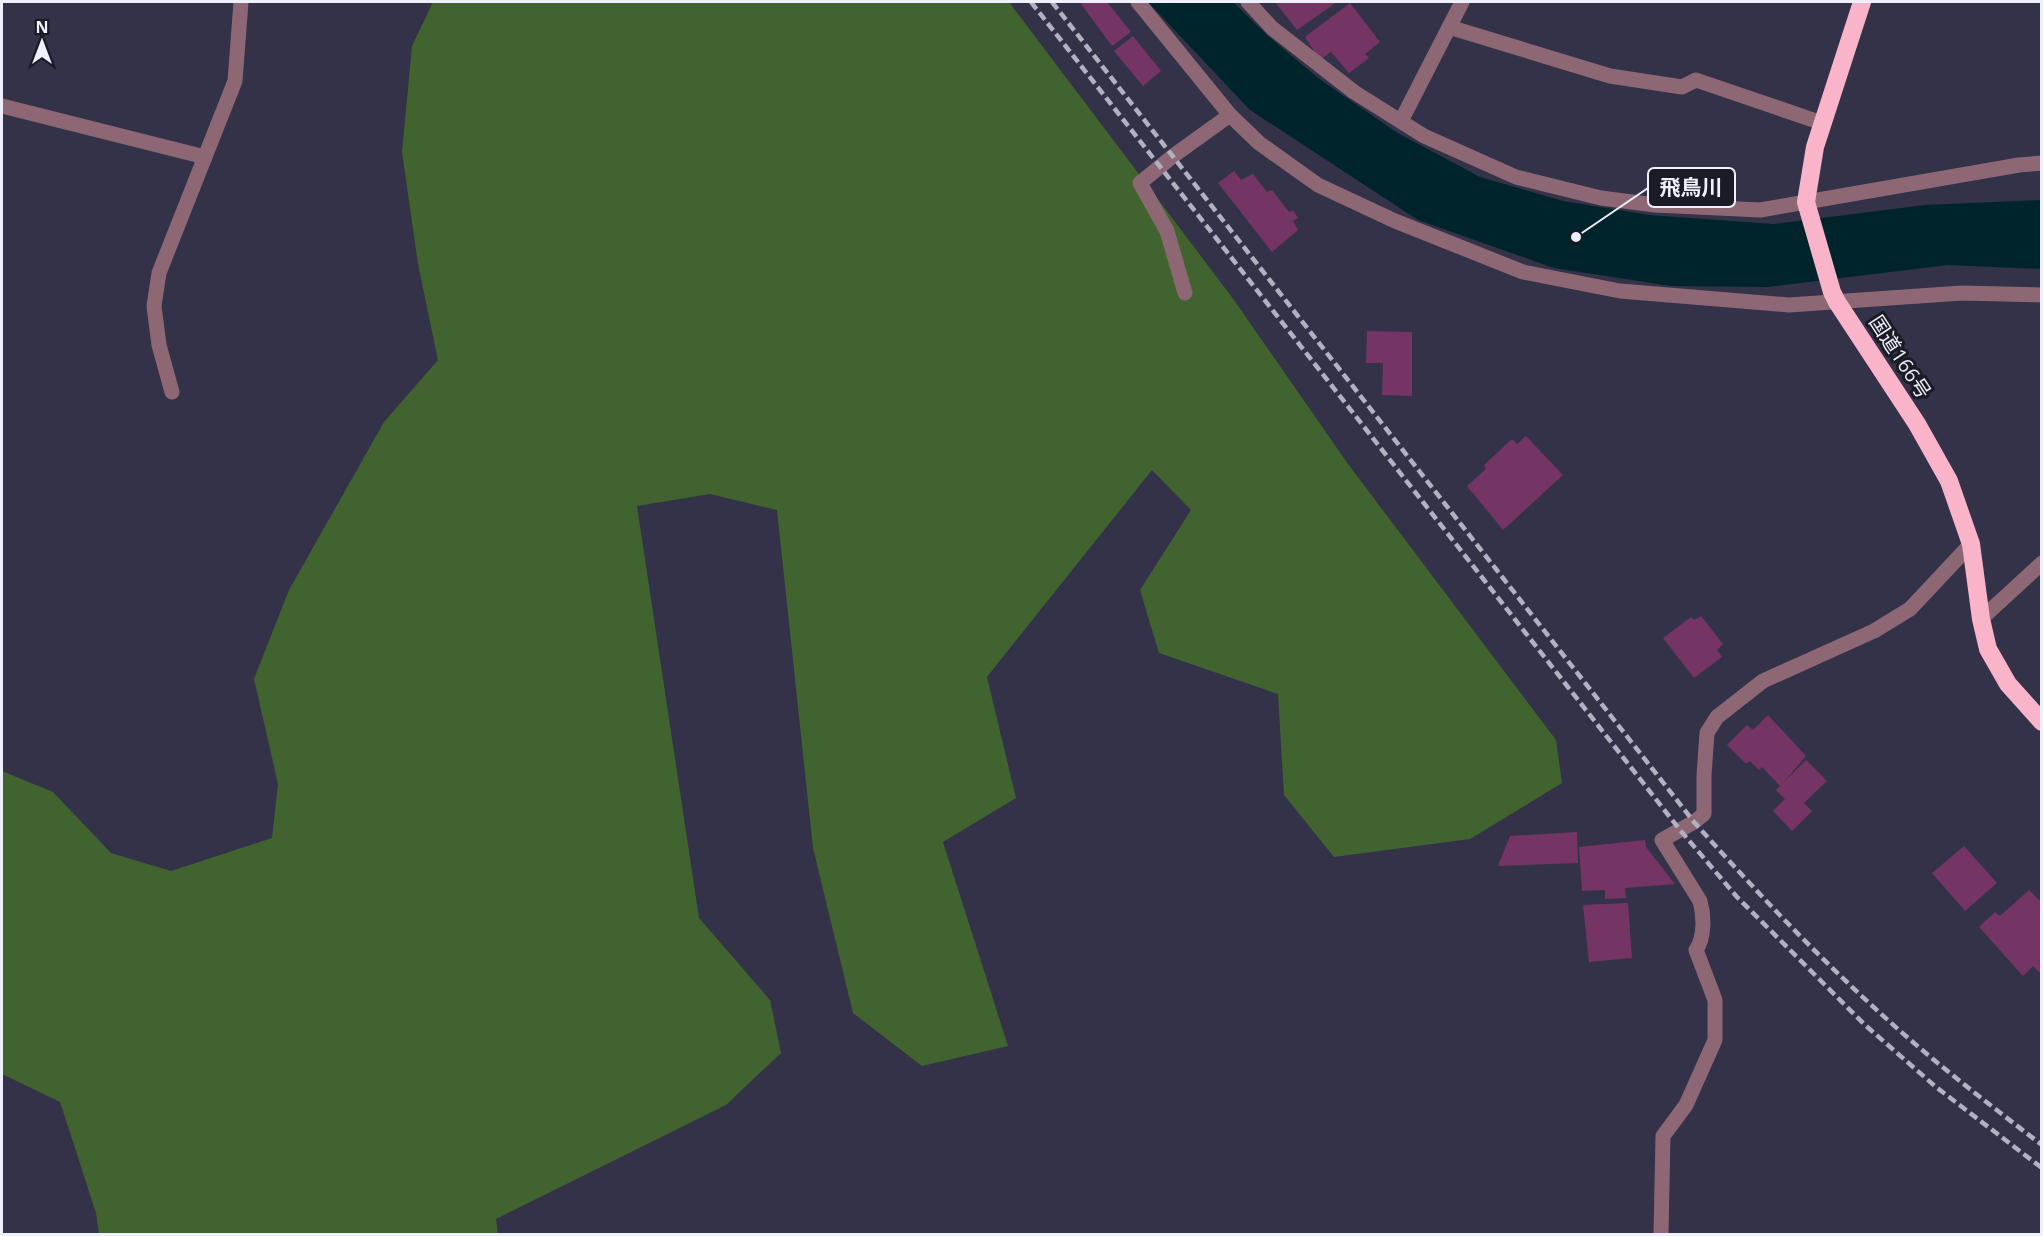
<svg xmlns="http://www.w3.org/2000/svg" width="2043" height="1236" font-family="'Open Sans','Noto Sans JP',sans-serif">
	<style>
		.green { fill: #40632f }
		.water { fill: #00242b }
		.building { fill: #743565 }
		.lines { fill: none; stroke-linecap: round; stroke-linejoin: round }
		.minor { stroke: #8d6874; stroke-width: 15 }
		.highway { stroke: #fab4ca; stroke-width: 18 }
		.rail { stroke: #b1b1c2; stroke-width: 4.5; stroke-dasharray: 9 4.5; stroke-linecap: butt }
		.labels { text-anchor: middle; stroke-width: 6; stroke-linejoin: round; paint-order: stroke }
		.street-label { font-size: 20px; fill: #eff0fe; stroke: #1b1b25 }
		.leader { fill: none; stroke: #eff0fe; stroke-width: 2 }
		.callout-dot { fill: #eff0fe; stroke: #1b1b25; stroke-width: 2 }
		.callout { fill: #1b1b25; stroke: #eff0fe; stroke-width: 2 }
		.callout-label { font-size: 21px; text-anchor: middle; font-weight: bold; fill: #eff0fe }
	</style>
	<rect width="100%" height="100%" fill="#333248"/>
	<path class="green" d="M433,2H1009L1234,300L1348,464L1556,740L1562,783L1470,839L1334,857L1284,795L1278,694L1159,653L1140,590L1191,510L1152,470L987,677L1016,798L943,842L1008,1046L922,1066L853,1013L813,848L777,510L710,494L637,506L699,918L770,1000L781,1053L726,1105L496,1219L498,1234H99L96,1213L60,1102L2,1074V771L53,792L111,853L171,871L272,838L278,784L254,679L289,590L384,422L438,360L418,264L402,152L412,46Z"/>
	<path class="water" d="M1148,2H1233L1268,36L1318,78L1396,132L1480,177L1563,201L1649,215L1773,224L1925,205L2041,200V269L1948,265L1768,287L1671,286L1554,268L1418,220L1250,110Z"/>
	<g class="building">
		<path d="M1085,2H1107L1131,32L1112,46L1081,4Z"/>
		<path d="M1275,2H1337L1297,30Z"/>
		<path d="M1350,3L1380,42L1365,54L1369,58L1349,73L1331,52L1320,60L1305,37Z"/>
		<path d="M1133,36L1161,71L1143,86L1114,51Z"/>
		<path d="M1234,171L1241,180L1253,174L1267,192L1272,190L1289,212L1293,210L1298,218L1293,221L1298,230L1272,252L1218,183Z"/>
		<path d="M1367,331L1412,332V396L1382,395L1383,363H1366Z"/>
		<path d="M1526,436L1563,475L1503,530L1467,486L1486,469L1484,465L1512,439L1517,444Z"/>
		<path d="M1701,616L1723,644L1717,650L1722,657L1694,678L1663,638L1691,617L1694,620Z"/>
		<path d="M1768,715L1806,756L1783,783L1806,760L1827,781L1804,803L1812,811L1792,831L1773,811L1785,799L1776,790L1780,786L1762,767L1759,770L1750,761L1746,764L1727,745L1747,725L1753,730Z"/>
		<path d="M1577,832L1578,863L1498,866L1510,836Z"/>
		<path d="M1645,840L1646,847L1675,884L1625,888L1626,898L1605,899V890L1582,891L1579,847Z"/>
		<path d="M1964,846L1997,883L1965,911L1932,873Z"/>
		<path d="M2029,890L2042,903V975L2033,966L2023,976L1979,927L1995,912L2000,916Z"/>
		<path d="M1628,903L1632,958L1589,962L1583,905Z"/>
	</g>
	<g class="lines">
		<g class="minor">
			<path d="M1138,2L1230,115L1259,143L1318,185L1395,221L1523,272L1620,291L1789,305L1962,293L2042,295"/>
			<path d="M1248,2L1272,28L1354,92L1424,136L1516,177L1601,198L1655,205L1760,210L2019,165L2042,163"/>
			<path d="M1449,27L1610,76L1682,87L1696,80L1822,123"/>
			<path d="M2,106L205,157"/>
			<path d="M1401,121L1462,2"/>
			<path d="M1185,293L1167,231L1140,183L1173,156L1230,115"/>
			<path d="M172,392L159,345L154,306L159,273L235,81L241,2"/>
			<path d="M1981,619L2042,563"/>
			<path d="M1661,1234L1663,1136L1686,1105L1715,1040V1000L1696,950C1705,937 1704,915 1700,901L1662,840L1694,822L1704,814V775L1707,733L1717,717L1763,681L1874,631L1910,609L1971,544"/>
		</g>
		<path class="highway" d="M1862,2L1815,147L1806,202L1832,292L1837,302L1917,424L1949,481L1971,544L1981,619L1988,649L2008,684L2042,722"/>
		<g class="rail">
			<path d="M1031,2L1680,830L1737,897L1865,1025L1936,1087L2042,1168"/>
			<path d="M1052,2L1694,822C1753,888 1813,952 1879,1012C1930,1059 1986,1102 2042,1145"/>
		</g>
	</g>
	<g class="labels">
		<g class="street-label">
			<text transform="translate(1900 357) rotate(57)" y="7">国道166号</text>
		</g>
	</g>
	<path class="leader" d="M1576 237L1648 188"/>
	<circle class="callout-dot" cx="1576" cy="237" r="6"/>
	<rect class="callout" x="1648" y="168" width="87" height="39" rx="6"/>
	<g class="callout-label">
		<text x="1691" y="195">飛鳥川</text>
	</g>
	<rect width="2043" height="1236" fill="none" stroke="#eff0fe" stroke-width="6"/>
	<g transform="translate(42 42)" stroke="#1b1b25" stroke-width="4.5" paint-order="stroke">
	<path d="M0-4.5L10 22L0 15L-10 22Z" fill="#eff0fe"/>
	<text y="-9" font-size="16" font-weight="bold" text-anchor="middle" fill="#eff0fe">N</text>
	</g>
</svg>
